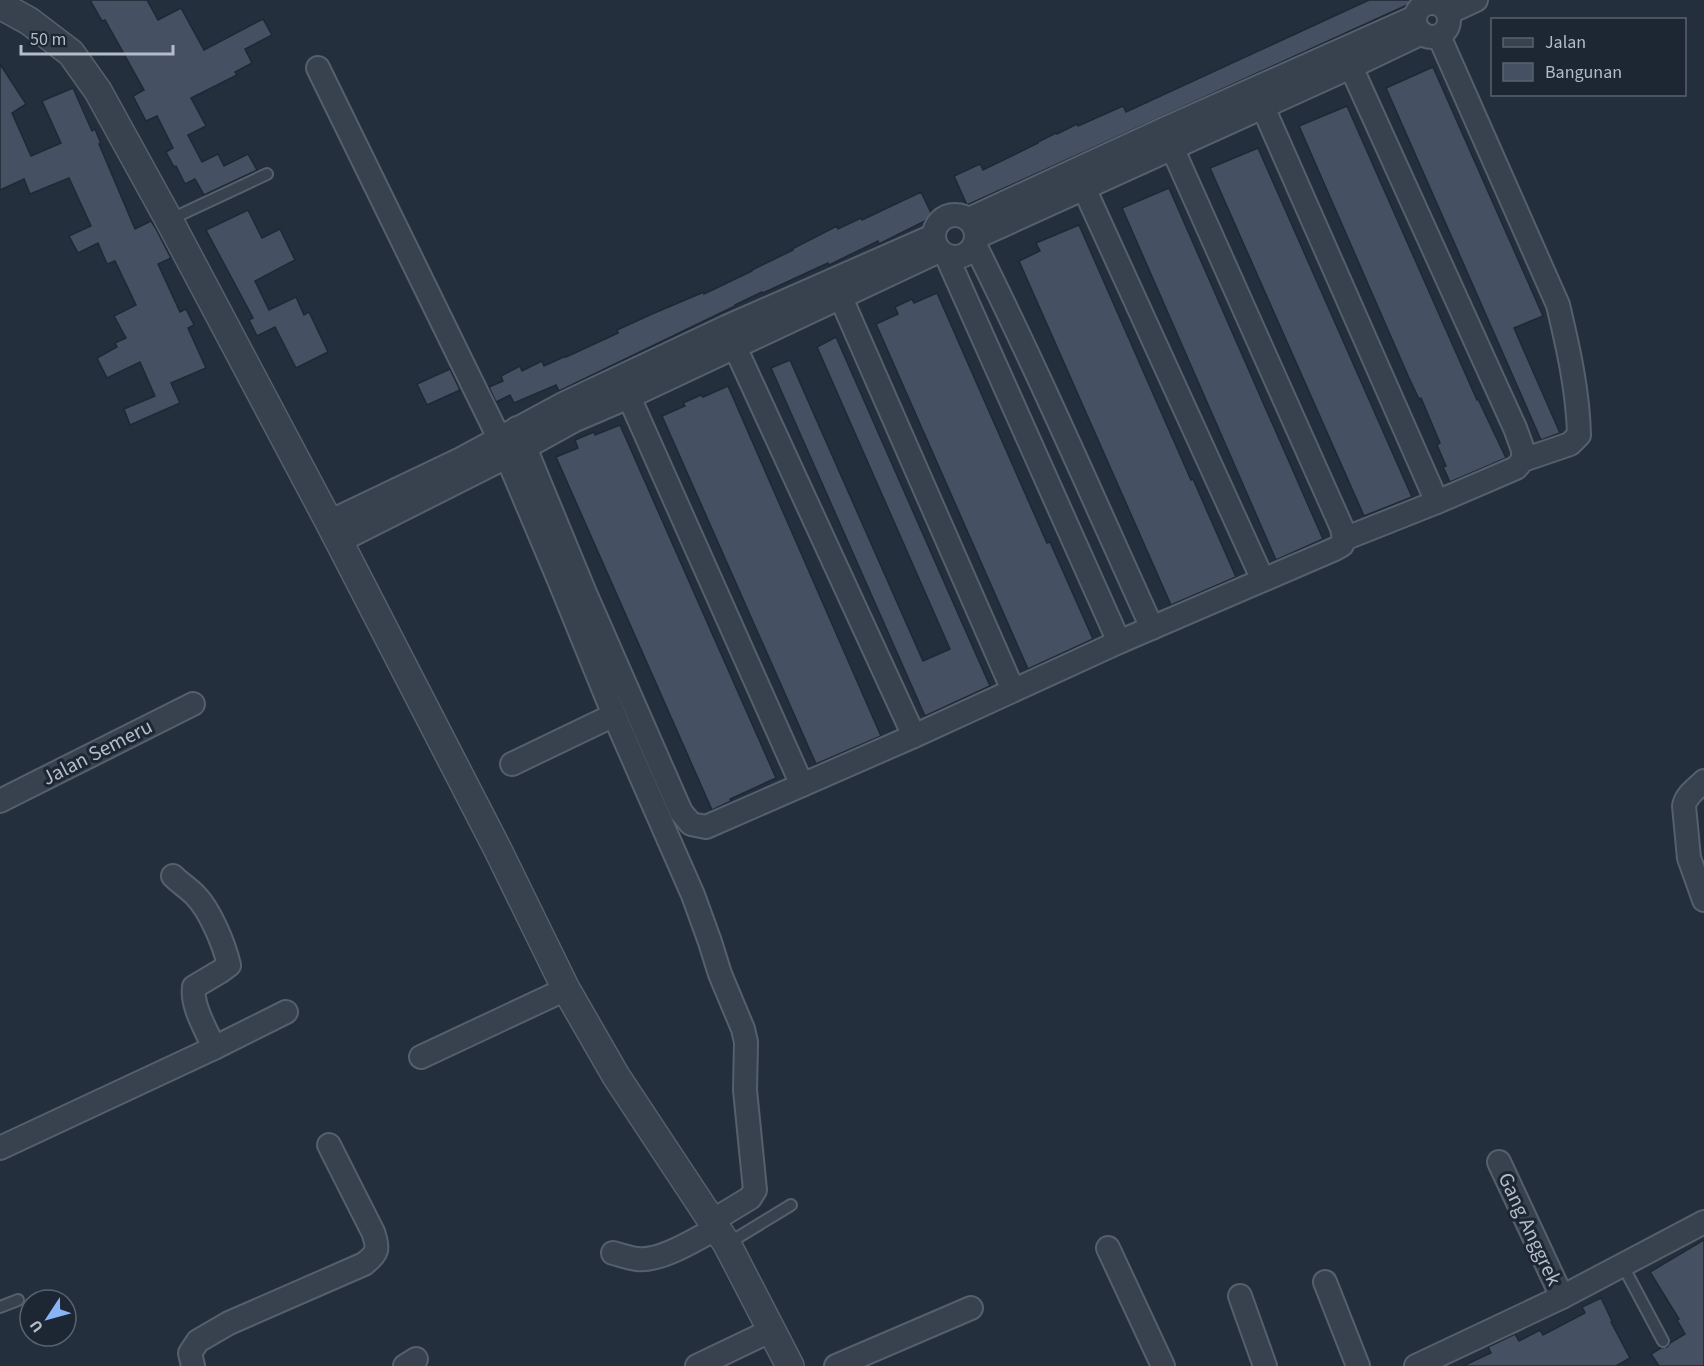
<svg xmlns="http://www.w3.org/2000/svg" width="1704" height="1366" font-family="'Source Sans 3',sans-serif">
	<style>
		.building { fill: #455162; stroke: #1f2835; stroke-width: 1.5 }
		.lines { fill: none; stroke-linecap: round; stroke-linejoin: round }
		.service-casing { stroke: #565f6c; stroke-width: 14 }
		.minor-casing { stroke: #565f6c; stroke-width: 26 }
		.tertiary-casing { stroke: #565f6c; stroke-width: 30 }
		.service { stroke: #38414e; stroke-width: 10 }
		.minor { stroke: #38414e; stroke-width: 22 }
		.tertiary { stroke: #38414e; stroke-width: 27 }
		.labels { text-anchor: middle; stroke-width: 6; stroke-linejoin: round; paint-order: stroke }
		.street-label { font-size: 21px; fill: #b4bcc9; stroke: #1d2633 }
	</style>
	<rect width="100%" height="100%" fill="#242f3e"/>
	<g class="building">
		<path d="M90,0H147L158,20L181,8L204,50L263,19L272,35L245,49L252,63L235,72L237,75L191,98L206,126L188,135L202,162L218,154L224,166L248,154L257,170L204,195L195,179L185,184L176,166L174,167L166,152L173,148L157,116L146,121L133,96L144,90L105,20L102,21Z"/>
		<path d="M1369,0H1418L967,205L954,176L980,164L983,170L1038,143V142L1056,133L1057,134L1077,124L1078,126L1123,106L1126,112Z"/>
		<path d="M0,64L26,104L12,113L31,156L61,143L42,101L73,88L92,131L95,129L101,144H99L135,229L151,221L155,227L171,258L158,264L180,312L186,309L194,325L188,328L206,368L171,383L180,403L130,425L124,409L155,396L140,362L107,378L97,358L117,347L115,343L126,338L114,316L136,305L115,261L107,264L98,243L78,253L69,236L91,226L69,178L30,194L24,179L0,190Z"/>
		<path d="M1433,67L1543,316L1514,328L1560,433L1541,440L1386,88Z"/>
		<path d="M1347,106L1477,400L1478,399L1506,458L1450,482L1443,467L1446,466L1437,445L1440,443L1421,398L1419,399L1409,378L1299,126Z"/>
		<path d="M1258,148L1412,497L1364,516L1210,168Z"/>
		<path d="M1169,188L1323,539L1276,560L1122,208Z"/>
		<path d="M921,192L933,217L879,244L878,241L829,265L828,263L763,293L762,292L735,305V306L559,391L556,385L514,403L510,395L496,402L489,387L503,381L501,376L520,366L522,371L542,361L544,366L566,356V357L618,333L617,330L652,314L704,292V294L752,271V270L793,250L792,249L837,226L838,229L861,218L862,220Z"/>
		<path d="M248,210L262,238L280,229L295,260L255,281L269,310L296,297L304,315L309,312L328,352L296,368L275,327L257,336L249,320L253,318L206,230Z"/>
		<path d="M1079,225L1191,480L1193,479L1236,577L1171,605L1019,261L1040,251L1036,243Z"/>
		<path d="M937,293L1047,543L1050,542L1093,639L1028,669L876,324L898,314L895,307L912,299L914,303Z"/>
		<path d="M836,337L990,686L925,716L771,368L790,360L923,661L950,649L817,347Z"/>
		<path d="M450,369L460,390L427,405L417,384Z"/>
		<path d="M728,386L881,736L816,764L662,416L685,406L683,403L701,395L703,397Z"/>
		<path d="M620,425L776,778L730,799L731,801L712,810L556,457L578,448L575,440L594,432L595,435Z"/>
		<path d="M1704,1240V1366H1659L1651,1354L1661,1348L1667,1347L1670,1343L1685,1334L1677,1320L1679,1319L1650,1272Z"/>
		<path d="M1601,1298L1612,1321L1611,1322L1630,1358L1616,1366H1463L1491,1353L1488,1347L1515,1334L1519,1341L1540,1330L1543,1335L1585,1313L1582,1307Z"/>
	</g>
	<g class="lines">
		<defs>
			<g id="service">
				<path d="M169,220L267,174"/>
				<path d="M727,1244L791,1205"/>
				<path d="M1623,1266L1663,1341"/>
				<path d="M0,1307L18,1300"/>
			</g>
			<g id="minor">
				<circle cx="1432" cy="20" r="17"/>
				<path d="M1448,13L1476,0"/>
				<path d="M1439,36L1558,305C1568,347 1578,391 1579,435L1570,444L1523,460"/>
				<path d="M1351,67L1515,428L1523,450V460L1516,468L1437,502"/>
				<path d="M318,68L499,438L559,580L614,715L693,895L710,942L720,974L743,1029L746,1042L745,1090L755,1190L750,1198L712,1221"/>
				<path d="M1166,134L1342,528L1344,539"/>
				<path d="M1084,188L1263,580"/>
				<circle cx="955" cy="236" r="21"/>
				<path d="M969,219L1164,129L1415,17"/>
				<path d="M977,237L1351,67L1422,33"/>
				<path d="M975,245C1038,371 1094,500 1152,628"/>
				<path d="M947,257L1119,642"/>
				<path d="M841,298L1013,690"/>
				<path d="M729,334L914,736"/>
				<path d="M629,397L802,785"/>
				<path d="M517,428L585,593L681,812L691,824L706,827L914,736L1119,642L1335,549L1342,545L1344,539L1437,502L1263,107"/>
				<path d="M329,522L461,459L565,403L726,327L933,236"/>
				<path d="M338,542L526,447L573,421L629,397L939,251"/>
				<path d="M512,764L614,715"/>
				<path d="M1704,781C1696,789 1686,795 1684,806L1689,858L1704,900"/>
				<path d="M0,801L193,704"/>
				<path d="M173,876C180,883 188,888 195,895C210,910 224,944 229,965L221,971L194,987C191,1006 207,1031 214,1048"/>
				<path d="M421,1057L566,989"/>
				<path d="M0,1148L214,1048L286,1012"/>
				<path d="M1499,1162L1562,1297"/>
				<path d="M1108,1248L1163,1366"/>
				<path d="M613,1253C621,1255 629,1258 637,1259C661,1262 696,1239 717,1228"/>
				<path d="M1325,1282L1358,1366"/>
				<path d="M1240,1296L1265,1366"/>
				<path d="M193,1366L190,1353L198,1341L229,1323L364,1264C378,1253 379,1249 373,1232L329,1145"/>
				<path d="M405,1366L416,1359"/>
				<path d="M697,1366L772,1330"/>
				<path d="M836,1366L971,1308"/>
				<path d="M1416,1366L1562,1297L1704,1222"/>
			</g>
			<path id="tertiary" d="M0,5L29,21L71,53L98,91L169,220L329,522L498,850L566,989L616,1076L727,1244L790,1366"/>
		</defs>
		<use href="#service" class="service-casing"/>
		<use href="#minor" class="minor-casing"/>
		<use href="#tertiary" class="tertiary-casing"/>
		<use href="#service" class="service"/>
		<use href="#minor" class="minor"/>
		<use href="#tertiary" class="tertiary"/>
	</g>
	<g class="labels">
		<g class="street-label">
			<text transform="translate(97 752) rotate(-27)" y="7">Jalan Semeru</text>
			<text transform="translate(1530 1229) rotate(65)" y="7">Gang Anggrek</text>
		</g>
	</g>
	<rect x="1491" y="18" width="195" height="78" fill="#1d2633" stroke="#59626f" stroke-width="1.5"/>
	<rect x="1503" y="38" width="30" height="9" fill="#38414e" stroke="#59626f" stroke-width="1.5"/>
	<text x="1545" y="48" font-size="18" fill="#b4bcc9">Jalan</text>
	<rect x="1503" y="63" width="30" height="18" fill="#455162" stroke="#59626f" stroke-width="1.5"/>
	<text x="1545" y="78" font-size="18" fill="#b4bcc9">Bangunan</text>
	<g transform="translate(48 1318) rotate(234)"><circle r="28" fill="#1d2633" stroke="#59626f" stroke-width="1.5"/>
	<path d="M0-4.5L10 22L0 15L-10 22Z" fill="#8ab4f8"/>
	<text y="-9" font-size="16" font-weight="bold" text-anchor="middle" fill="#b4bcc9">U</text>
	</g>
	<path d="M21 45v9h152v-9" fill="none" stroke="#b4bcc9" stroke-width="3"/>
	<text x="30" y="45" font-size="18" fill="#b4bcc9" stroke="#1d2633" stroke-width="4.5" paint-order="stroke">50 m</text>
</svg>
